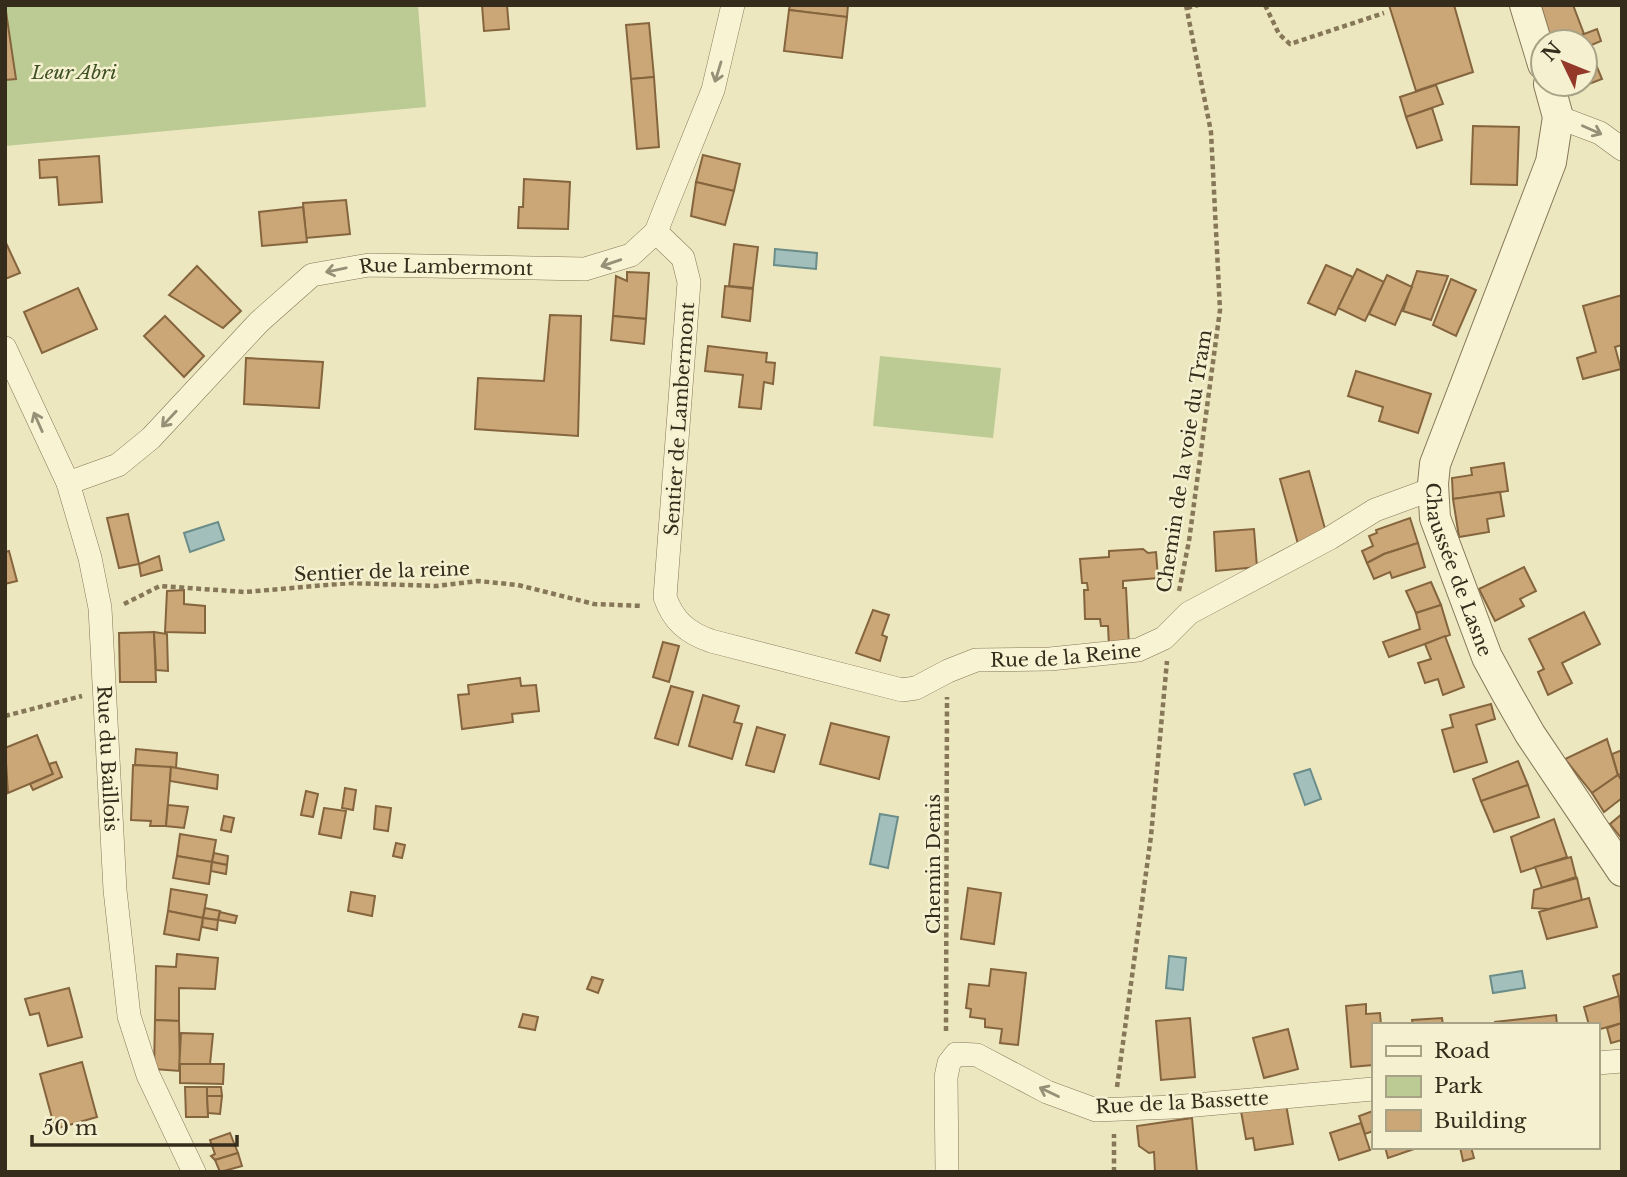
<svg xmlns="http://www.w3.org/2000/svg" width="1627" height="1177" font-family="'Libre Baskerville',serif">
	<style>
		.green { fill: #bccb94 }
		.water { fill: #a3bfbb; stroke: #6a8d89; stroke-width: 2 }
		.building { fill: #cba676; stroke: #85653e; stroke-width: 2 }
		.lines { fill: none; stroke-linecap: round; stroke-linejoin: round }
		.minor-casing { stroke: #867758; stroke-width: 24 }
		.tertiary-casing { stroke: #867758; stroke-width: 32 }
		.path { stroke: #867758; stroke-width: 4.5; stroke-dasharray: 5 3.5; stroke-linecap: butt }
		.minor { stroke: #f8f3d3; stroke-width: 23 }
		.tertiary { stroke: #f8f3d3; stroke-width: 30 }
		.oneway { stroke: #969078 }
		.labels { text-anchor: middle; stroke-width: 5; stroke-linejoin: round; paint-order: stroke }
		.park-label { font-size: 19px; font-style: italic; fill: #3f5223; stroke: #f5f0cf }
		.street-label { font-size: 19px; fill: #352c1c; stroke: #f5f0cf }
	</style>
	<rect width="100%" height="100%" fill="#ede7c0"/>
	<g class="green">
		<path d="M5,5H418L426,107L5,146Z"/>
		<path d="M880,356L1001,368L993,438L873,426Z"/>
	</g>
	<g class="water">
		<path d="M775,249L817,253L816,269L774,265Z"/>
		<path d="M218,522L224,540L190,552L184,533Z"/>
		<path d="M1310,769L1321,799L1305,805L1294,774Z"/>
		<path d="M880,814L898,817L888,868L870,864Z"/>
		<path d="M1169,956L1186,958L1183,990L1166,988Z"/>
		<path d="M1522,971L1525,988L1493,993L1490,976Z"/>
	</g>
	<g class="building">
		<path d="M5,5L16,79L5,80Z"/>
		<path d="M482,5H507L509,29L484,31Z"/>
		<path d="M790,5H848L847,17L789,10Z"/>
		<path d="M1389,5H1454L1473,72L1416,91Z"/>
		<path d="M1538,5H1573L1584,34L1563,42H1552Z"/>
		<path d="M789,10L847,17L842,58L784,51Z"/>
		<path d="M649,23L654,77L631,79L626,25Z"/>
		<path d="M1597,29L1601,41L1589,46L1592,55L1585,58V42H1563Z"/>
		<path d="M1592,55L1602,79L1571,91L1568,84H1585V58Z"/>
		<path d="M654,77L659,147L637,149L631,79Z"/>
		<path d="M1436,85L1443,104L1406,117L1400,97Z"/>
		<path d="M1432,108L1442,140L1417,148L1406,117Z"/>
		<path d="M1473,126L1519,127L1517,185L1471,184Z"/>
		<path d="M703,155L740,164L734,191L696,182Z"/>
		<path d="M99,156L102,202L59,205L57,177L40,178L39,160Z"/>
		<path d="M524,179L570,182L568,229L518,228L519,207H523Z"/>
		<path d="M696,182L734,191L725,225L691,216Z"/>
		<path d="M346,200L350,234L306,238L303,203Z"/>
		<path d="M303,207L307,242L262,246L259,212Z"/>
		<path d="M6,243L20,273L5,279V244Z"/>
		<path d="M734,244L758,247L753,288L729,286Z"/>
		<path d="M1326,265L1353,277L1335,315L1308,303Z"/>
		<path d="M197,266L241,311L223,328L169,295Z"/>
		<path d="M1357,269L1384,282L1365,321L1338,308Z"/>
		<path d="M1417,271L1448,276L1431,320L1403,311Z"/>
		<path d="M627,272L649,273L646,319L613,316L616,276L627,281Z"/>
		<path d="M1387,275L1412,287L1395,325L1369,314Z"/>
		<path d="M1451,279L1476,290L1456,336L1433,325Z"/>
		<path d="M725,286L753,289L750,321L722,317Z"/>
		<path d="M78,288L97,329L42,353L24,312Z"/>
		<path d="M1622,295V345L1615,347L1621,369L1583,379L1577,358L1596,352L1583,306Z"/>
		<path d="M550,315L581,316L578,436L475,429L478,378L544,381Z"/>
		<path d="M165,316L204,356L184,377L144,336Z"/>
		<path d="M613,316L646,319L644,344L611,340Z"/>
		<path d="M708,346L767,353L766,362L775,363L773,384L764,382L761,409L739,407L743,375L705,371Z"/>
		<path d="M246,358L323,362L319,408L244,404Z"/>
		<path d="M1356,371L1431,394L1418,433L1379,421L1383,407L1348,396Z"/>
		<path d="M1504,463L1508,491L1453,499L1452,478L1472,475L1471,468Z"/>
		<path d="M1309,471L1327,536L1298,544L1280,479Z"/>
		<path d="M1500,492L1504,516L1487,519L1489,532L1459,537L1453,499Z"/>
		<path d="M128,514L139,564L119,568L107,518Z"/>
		<path d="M1410,518L1418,543L1384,554L1367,563L1362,551L1373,546L1369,536L1377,533L1376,530Z"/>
		<path d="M1254,529L1257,567L1216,571L1214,532Z"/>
		<path d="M1418,543L1425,567L1392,578L1390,572L1374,579L1367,563L1384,554Z"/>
		<path d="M1143,549L1148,553L1156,552L1158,578L1123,581V588H1126L1129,646L1109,647L1108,626H1101L1100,619H1085L1084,590H1088L1087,583H1082L1080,559L1109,557V551Z"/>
		<path d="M9,551L17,581L5,584V552Z"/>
		<path d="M159,556L162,570L141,576L139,564Z"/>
		<path d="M1524,567L1536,591L1520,599L1524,606L1495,621L1479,589Z"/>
		<path d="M1431,582L1441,605L1416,613L1406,591Z"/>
		<path d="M184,590V604L205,606V633L165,632L167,591Z"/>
		<path d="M1441,605L1450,635L1389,657L1383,642L1420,629L1416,613Z"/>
		<path d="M873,610L889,615L882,635L887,637L880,661L856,653Z"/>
		<path d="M1584,612L1600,644L1562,663L1572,683L1548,695L1538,672L1544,669L1529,639Z"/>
		<path d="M154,632L156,682H120L119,633Z"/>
		<path d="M154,632L167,634L168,671L156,670Z"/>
		<path d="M1445,636L1464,687L1443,695L1438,679L1425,683L1418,663L1431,659L1425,644Z"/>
		<path d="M663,642L679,646L669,682L653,677Z"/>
		<path d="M520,678L521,686L536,685L539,711L512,714L513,722L462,729L458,695L469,694L468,685Z"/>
		<path d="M671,686L693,692L678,745L655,738Z"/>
		<path d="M703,695L739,706L734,722L742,724L732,759L689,746Z"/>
		<path d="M1491,704L1495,719L1476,725L1487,762L1454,772L1442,730L1453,727L1450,715Z"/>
		<path d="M831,723L889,737L879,779L820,764Z"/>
		<path d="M757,727L785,735L774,772L746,765Z"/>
		<path d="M37,735L53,774L8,793L5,748Z"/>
		<path d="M1607,739L1618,775L1592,793L1565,759Z"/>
		<path d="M136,749L177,753L176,768L135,765Z"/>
		<path d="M1622,750V774L1618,775L1612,754Z"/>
		<path d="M1518,761L1528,785L1481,801L1473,779Z"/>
		<path d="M56,762L62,777L33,790L30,784L53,774L49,764Z"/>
		<path d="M133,765L171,767L166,826H150L151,821L131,820Z"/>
		<path d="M171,767L218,775L217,789L170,781Z"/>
		<path d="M1618,775L1622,781V798L1604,812L1592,793Z"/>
		<path d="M1528,785L1539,817L1494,832L1481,801Z"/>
		<path d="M345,788L356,790L353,810L342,808Z"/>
		<path d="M306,791L318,794L313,817L301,815Z"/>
		<path d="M168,805L188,807L184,828L166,826Z"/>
		<path d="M376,806L391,808L388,831L374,829Z"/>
		<path d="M324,808L346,811L341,838L319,834Z"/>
		<path d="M1622,814V839L1610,824Z"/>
		<path d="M224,816L234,818L231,832L221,830Z"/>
		<path d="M1554,819L1567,857L1521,872L1511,837Z"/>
		<path d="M180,834L216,840L212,862L177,856Z"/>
		<path d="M396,843L405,845L402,858L393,856Z"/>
		<path d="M214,853L228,856L227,865L212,862Z"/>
		<path d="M177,856L212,862L209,884L173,878Z"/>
		<path d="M1571,857L1576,877L1542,888L1535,867Z"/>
		<path d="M212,862L227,865L226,874L211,871Z"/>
		<path d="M1577,878L1582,900L1549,909L1532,908L1534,890Z"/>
		<path d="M968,888L1001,893L994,944L961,939Z"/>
		<path d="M171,889L207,895L203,918L168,911Z"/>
		<path d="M351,892L375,896L372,916L348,911Z"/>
		<path d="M1589,898L1597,927L1547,939L1539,912Z"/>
		<path d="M205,908L220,911L218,920L203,918Z"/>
		<path d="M168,911L203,918L199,940L164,934Z"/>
		<path d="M220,912L237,916L235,923L218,920Z"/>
		<path d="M203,918L218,920L217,930L202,927Z"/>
		<path d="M177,954L218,958L215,989L179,988V1021L155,1020L156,966L176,967Z"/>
		<path d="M991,969L1026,973L1018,1045L1000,1043L1002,1029L985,1027V1019L970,1017L971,1009L966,1008L969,984L989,986Z"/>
		<path d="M1622,973V1008L1613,976Z"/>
		<path d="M592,977L603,980L598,993L587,989Z"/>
		<path d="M69,988L82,1037L48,1046L39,1013L30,1015L25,999Z"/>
		<path d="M1619,996L1622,1023L1597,1030V1025H1589L1584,1007Z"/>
		<path d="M1366,1004V1014L1380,1013L1381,1025H1373V1065L1351,1067L1346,1006Z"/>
		<path d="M523,1014L538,1017L535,1030L519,1027Z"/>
		<path d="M1556,1015L1557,1025H1495V1022Z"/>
		<path d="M1190,1018L1195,1077L1161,1080L1156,1021Z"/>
		<path d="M1442,1018L1443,1025H1413L1412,1020Z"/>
		<path d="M155,1020L179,1021L180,1071L154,1069Z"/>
		<path d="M1622,1023V1040L1611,1043L1607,1028Z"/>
		<path d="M1288,1029L1298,1069L1264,1078L1253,1038Z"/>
		<path d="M181,1033L213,1034L210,1064H180L179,1071Z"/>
		<path d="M82,1062L97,1117L55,1129L40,1074Z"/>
		<path d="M180,1064H224L223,1084L180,1083Z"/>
		<path d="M185,1087H207L208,1117H186Z"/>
		<path d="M207,1087H221L222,1096H207Z"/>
		<path d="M207,1096H222L220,1114L208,1113Z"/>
		<path d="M1286,1104L1293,1144L1255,1150L1253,1138L1246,1139L1241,1111Z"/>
		<path d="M1373,1111V1131L1365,1134L1359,1116Z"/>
		<path d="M1192,1118L1197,1172H1155L1154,1152L1149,1153L1139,1146L1137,1126Z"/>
		<path d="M1361,1123L1370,1150L1339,1160L1330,1133Z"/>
		<path d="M230,1133L238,1153L215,1160L211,1156L215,1154L210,1140Z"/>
		<path d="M1385,1147H1420L1388,1158Z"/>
		<path d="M1460,1147H1471L1474,1158L1463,1161Z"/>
		<path d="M238,1153L242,1166L220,1172L215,1160Z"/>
	</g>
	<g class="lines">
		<defs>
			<g id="minor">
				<path d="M1558,117L1600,133L1622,149"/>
				<path id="s1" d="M656,232L683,258L689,282L665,597C673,621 688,633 711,641L902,690L916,688L948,671L976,660L1050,659L1138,650L1164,638L1189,613L1330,538L1375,510L1435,488"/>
				<path id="s2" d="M5,348L68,483L90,558L100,608L115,890L129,1016L148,1075L194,1172"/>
				<path id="s3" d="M68,483L118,465L151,438L259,322L312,275L369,265L585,269L631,255L656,232L665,209L713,90L733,5"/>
				<path d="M1597,1063L1622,1061"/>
				<path d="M947,1172L946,1077L949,1063L956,1054L977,1055L1047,1092L1096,1110L1174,1107L1373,1089"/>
			</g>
			<g id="tertiary">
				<path d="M1525,5L1543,64"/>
				<path id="s4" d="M1549,84L1558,117L1551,162L1435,464L1433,484L1435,518L1487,657L1506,692L1530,734L1622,871"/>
			</g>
		</defs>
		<use href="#minor" class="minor-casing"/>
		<use href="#tertiary" class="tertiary-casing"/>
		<g class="path">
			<path d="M1265,5L1279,34L1290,44L1384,13"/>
			<path d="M1187,8L1198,5"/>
			<path d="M1179,591L1189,541L1220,310L1211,132L1186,5"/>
			<path d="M124,604L160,586L245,592L350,583L436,586L478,581L518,585L594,604L643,606"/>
			<path d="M5,716L82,696"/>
			<path d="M946,1031L947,697"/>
			<path d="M1117,1087L1151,836L1167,661"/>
			<path d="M1114,1172V1134"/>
		</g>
		<use href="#minor" class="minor"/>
		<use href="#tertiary" class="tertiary"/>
	</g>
	<defs><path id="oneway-shaft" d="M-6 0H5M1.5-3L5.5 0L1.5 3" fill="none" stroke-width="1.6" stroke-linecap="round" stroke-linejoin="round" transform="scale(1.75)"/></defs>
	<g class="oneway">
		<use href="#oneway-shaft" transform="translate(718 72) rotate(107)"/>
		<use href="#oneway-shaft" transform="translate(1592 130) rotate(24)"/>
		<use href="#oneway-shaft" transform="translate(611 263) rotate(161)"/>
		<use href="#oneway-shaft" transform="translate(336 270) rotate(168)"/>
		<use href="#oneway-shaft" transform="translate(169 419) rotate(133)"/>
		<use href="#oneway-shaft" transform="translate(38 422) rotate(-114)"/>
		<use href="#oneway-shaft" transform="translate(1049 1092) rotate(-154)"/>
	</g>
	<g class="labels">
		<g class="park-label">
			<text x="74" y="79">Leur Abri</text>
		</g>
		<g class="street-label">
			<text dy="7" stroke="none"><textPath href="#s3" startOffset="460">Rue Lambermont</textPath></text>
			<text transform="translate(679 419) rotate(-86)" y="7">Sentier de Lambermont</text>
			<text transform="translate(1184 461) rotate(-81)" y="7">Chemin de la voie du Tram</text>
			<text dy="7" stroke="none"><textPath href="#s4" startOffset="513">Chaussée de Lasne</textPath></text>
			<text transform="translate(382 571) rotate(-2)" y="7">Sentier de la reine</text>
			<text dy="7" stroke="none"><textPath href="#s1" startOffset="812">Rue de la Reine</textPath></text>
			<text dy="7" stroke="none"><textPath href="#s2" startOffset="429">Rue du Baillois</textPath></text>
			<text transform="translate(933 864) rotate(-90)" y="7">Chemin Denis</text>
			<text transform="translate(1182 1102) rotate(-3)" y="7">Rue de la Bassette</text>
		</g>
	</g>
	<rect width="1627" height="1177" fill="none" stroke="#352c1c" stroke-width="14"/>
	<rect x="1372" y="1023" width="228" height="126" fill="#f5f0cf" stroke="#a8a287" stroke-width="2"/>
	<rect x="1386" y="1046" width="35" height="10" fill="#f8f3d3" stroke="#a8a287" stroke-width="2"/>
	<text x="1434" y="1058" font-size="21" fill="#352c1c">Road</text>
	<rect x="1386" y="1076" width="35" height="21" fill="#bccb94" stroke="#a8a287" stroke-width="2"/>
	<text x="1434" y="1093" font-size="21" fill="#352c1c">Park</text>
	<rect x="1386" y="1110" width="35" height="21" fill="#cba676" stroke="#a8a287" stroke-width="2"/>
	<text x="1434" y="1128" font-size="21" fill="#352c1c">Building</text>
	<g transform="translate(1564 63) rotate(313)"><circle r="33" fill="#f5f0cf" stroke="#a8a287" stroke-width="2"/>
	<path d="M0-5L12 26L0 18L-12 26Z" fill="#943829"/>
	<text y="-10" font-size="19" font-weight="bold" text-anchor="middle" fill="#352c1c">N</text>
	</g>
	<path d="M32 1135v10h205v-10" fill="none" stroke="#352c1c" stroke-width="3.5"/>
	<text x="42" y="1135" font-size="21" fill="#352c1c" stroke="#f5f0cf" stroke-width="5" paint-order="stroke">50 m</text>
</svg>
